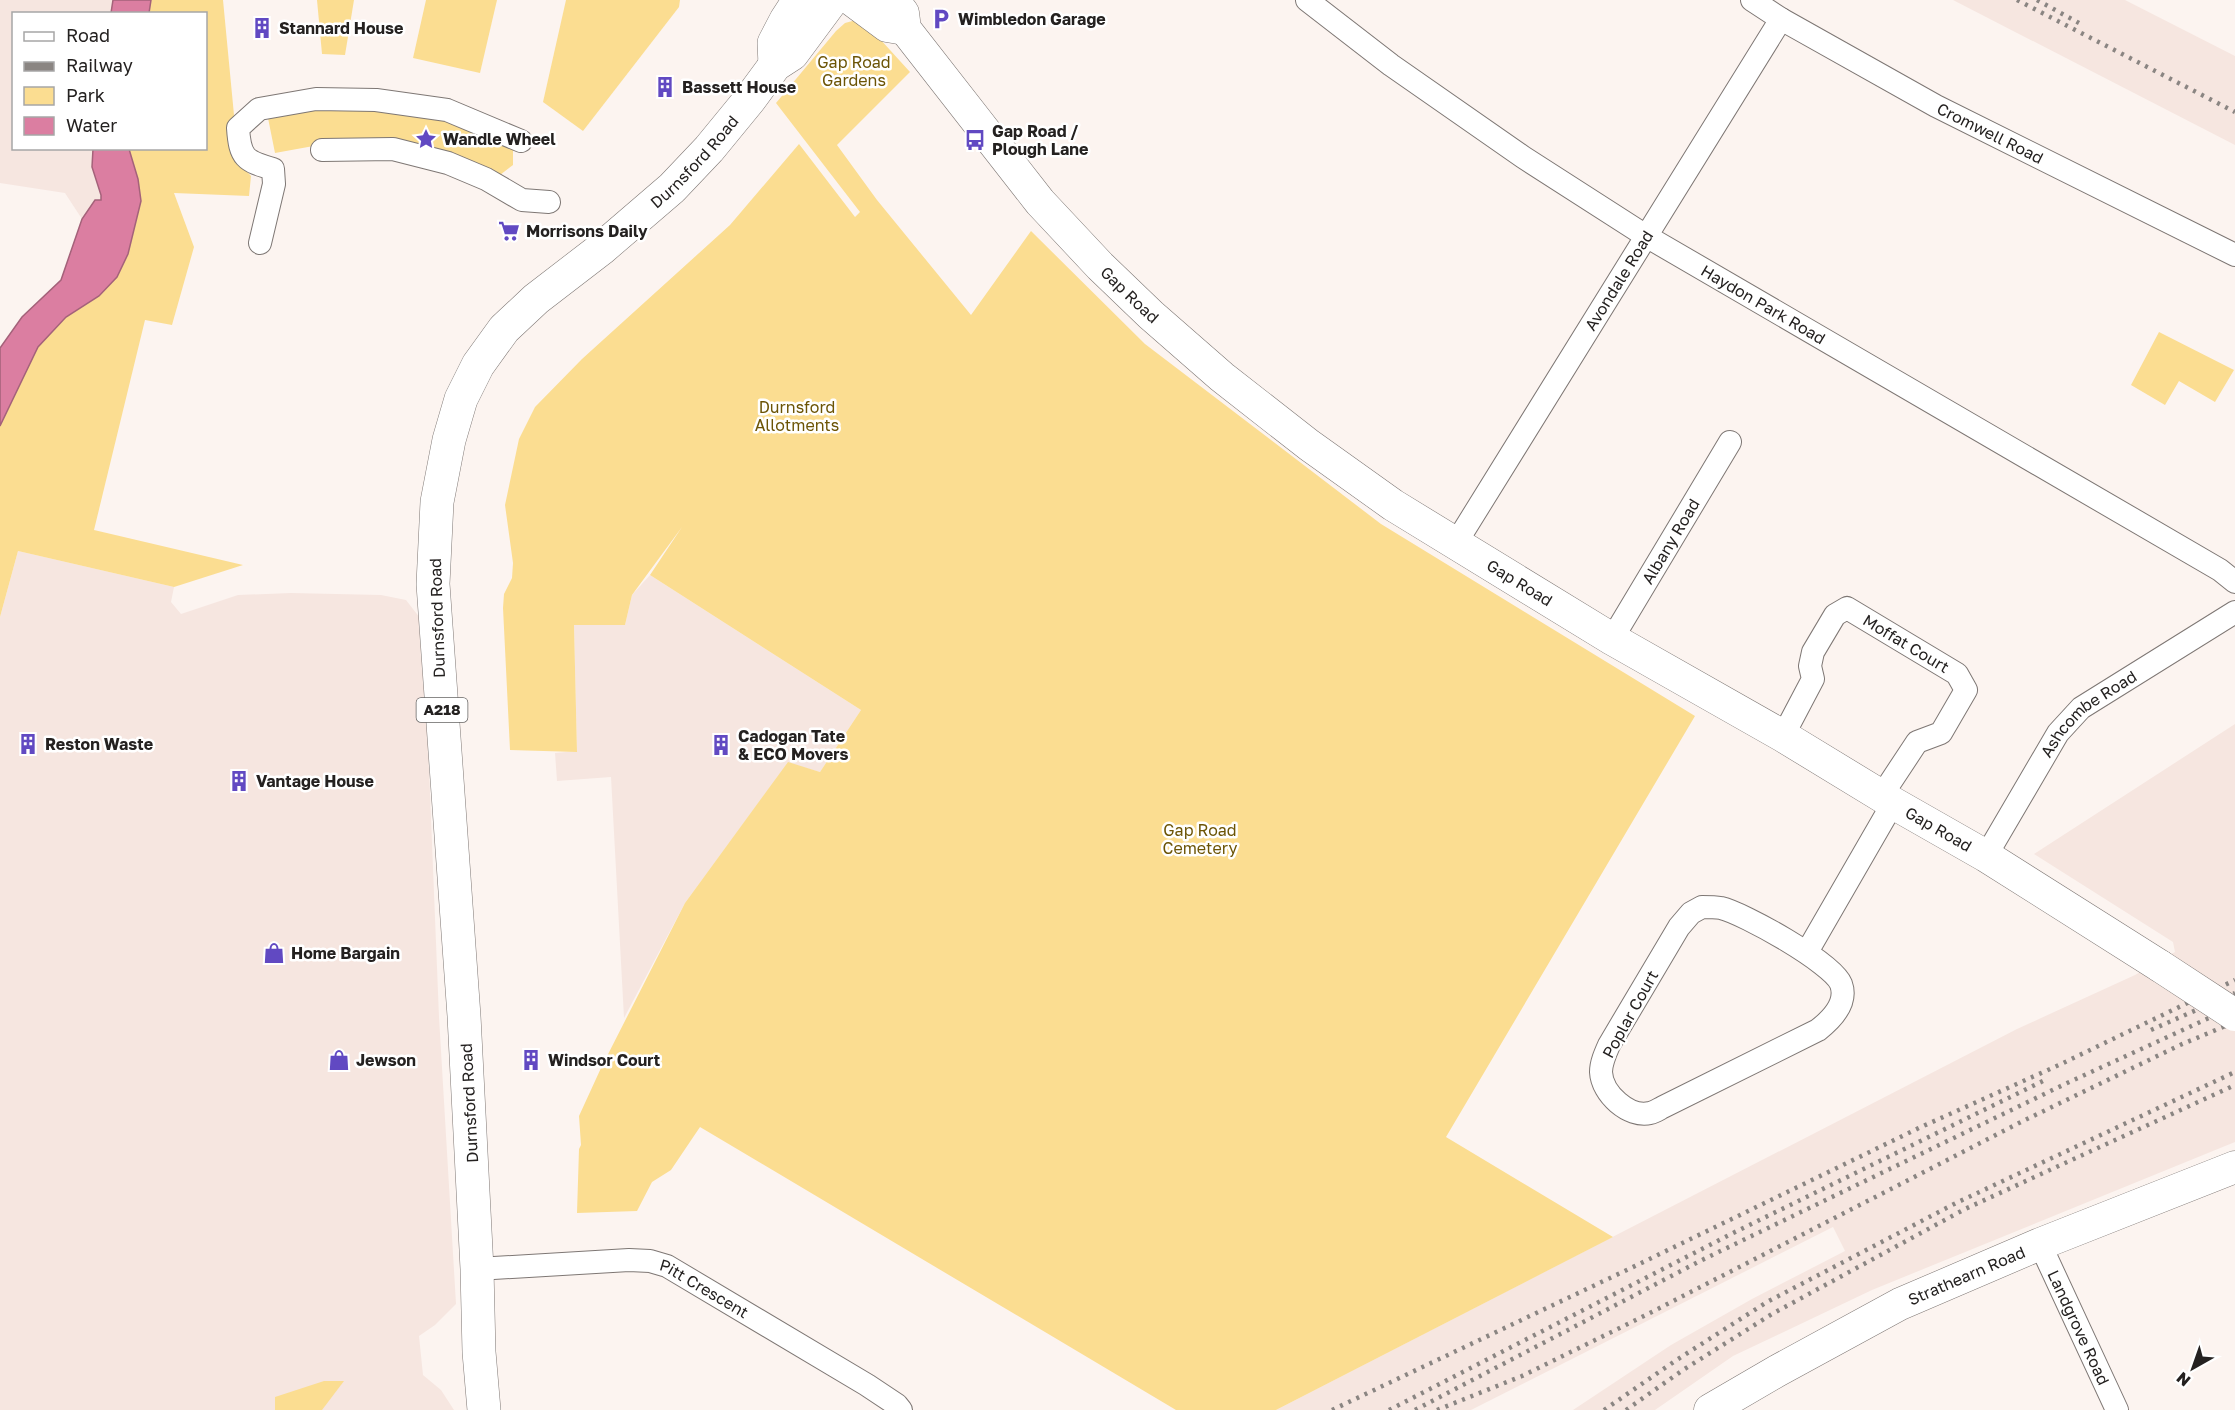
<svg xmlns="http://www.w3.org/2000/svg" width="2235" height="1410" font-family="'Golos Text',sans-serif">
	<style>
		.built { fill: #f6e6e0 }
		.green { fill: #fbdd91 }
		.water { fill: #db7ea1; stroke: #a4627a; stroke-width: 1.5 }
		.lines { fill: none; stroke-linecap: round; stroke-linejoin: round }
		.street-casing { stroke: #7e7774; stroke-width: 24 }
		.secondary-casing { stroke: #7e7774; stroke-width: 33 }
		.primary-casing { stroke: #7e7774; stroke-width: 34 }
		.street { stroke: #fff; stroke-width: 22 }
		.secondary { stroke: #fff; stroke-width: 32 }
		.primary { stroke: #fff; stroke-width: 33 }
		.rail { stroke: #8a8582; stroke-width: 4.5; stroke-dasharray: 3 6; stroke-linecap: butt }
		.secondary-bridge-casing { stroke: #7e7774; stroke-width: 33; stroke-linecap: butt }
		.secondary-bridge { stroke: #fff; stroke-width: 32 }
		.labels { text-anchor: middle; stroke-width: 5; stroke-linejoin: round; paint-order: stroke }
		.shield { fill: #fff; stroke: #666463; stroke-width: 1.5 }
		.shield-label { font-size: 15px; font-weight: bold; fill: #242120 }
		.poi-label { font-size: 16px; font-weight: bold; fill: #242120; stroke: #fff; text-anchor: start }
		.park-label { font-size: 16px; fill: #6c5405; stroke: #fff }
		.street-label { font-size: 16px; fill: #242120; stroke: #fff }
	</style>
	<rect width="100%" height="100%" fill="#fcf4f0"/>
	<g class="built">
		<path d="M0,0H113L111,13L14,14V148L93,149L92,167L101,195V201L95,200L82,219L65,193L0,183Z"/>
		<path d="M1953,0H2125L2235,56V145Z"/>
		<path d="M18,551L174,587L171,602L181,614L238,595L291,593L381,595L406,600L420,618L424,644L439,1017L456,1304L435,1325L419,1336L423,1375L441,1390L454,1410H0V617Z"/>
		<path d="M650,575L861,710L820,772L788,763L685,903L624,1018L611,777L557,781L555,753L577,751L574,624L625,625L632,595Z"/>
		<path d="M2235,724V1142L1872,1290L1733,1356L1655,1410H1573L1671,1345L1752,1299L1845,1251L1833,1227L1471,1410H1276L2017,1029L2135,975L2175,952L2173,942L2034,854Z"/>
	</g>
	<g class="green">
		<path d="M113,0H223L234,115C225,142 232,156 251,176L249,196L174,193L194,247L172,325L145,320L94,530L243,565L174,587L18,551L0,617V348L22,317L61,280L82,219L95,200H101V195L92,167L93,149L206,148V14L111,13Z"/>
		<path d="M317,0H354L345,55L322,54Z"/>
		<path d="M426,0H497L480,73L413,58Z"/>
		<path d="M566,0H680L679,7L583,131L543,102Z"/>
		<path d="M856,20L870,28L910,72L837,145L877,200L971,315L1031,231L1145,344L1381,524L1695,716L1446,1137L1613,1237L1276,1410H1176L700,1127L671,1170L652,1182L637,1211L577,1213L579,1149L581,1145L579,1116L601,1068L685,903L788,762L820,772L861,710L650,575L682,527L632,595L625,625H574L577,752L510,750L503,608L504,594L512,578L513,563L505,505L519,439L535,407L582,359L730,225L799,144L855,217L860,212L776,103L836,31L845,23Z"/>
		<path d="M375,106L428,114L503,141L513,150V165L500,175L341,141L275,153L268,118L303,109Z"/>
		<path d="M2159,332L2234,370L2215,402L2179,381L2165,405L2131,385Z"/>
		<path d="M324,1381H344L322,1410H275V1397Z"/>
	</g>
	<g class="water">
		<path d="M113,0H151L149,13H111Z"/>
		<path d="M93,149H129L138,179L141,201L128,254L117,277L99,296L66,317L38,347L0,426V348L22,317L61,280L82,219L95,200H101V195L92,167Z"/>
	</g>
	<g class="lines">
		<defs>
			<g id="street">
				<path id="s1" d="M1307,0L1391,65L1523,157L1646,236L2220,570L2235,582"/>
				<path id="s2" d="M1752,0L1781,19L1936,106L2235,255"/>
				<path d="M322,150L393,149L448,163L486,179L522,200L549,202"/>
				<path d="M260,243L274,184L273,169C245,161 240,158 238,128L259,109L316,99L376,100L447,110L521,141"/>
				<path id="s3" d="M1456,543L1781,19"/>
				<path id="s4" d="M1612,639L1730,442"/>
				<path id="s5" d="M1783,736L1813,679L1810,666L1813,652L1835,615L1847,608L1957,674L1966,690L1941,733L1917,742L1882,795"/>
				<path id="s6" d="M1986,856L2058,733L2081,708L2235,612"/>
				<path d="M1702,907C1708,907 1715,907 1721,908C1743,913 1833,963 1841,984C1848,1003 1832,1019 1818,1030L1663,1107C1659,1109 1655,1112 1650,1113C1629,1118 1602,1094 1601,1072C1601,1063 1605,1054 1609,1045L1679,927L1691,913Z"/>
				<path d="M1807,952L1893,803"/>
				<path id="s7" d="M2040,1244L2117,1410"/>
				<path id="s8" d="M477,1269L629,1260L650,1261L667,1266L867,1385L897,1405L901,1410"/>
			</g>
			<g id="secondary">
				<path d="M852,0L887,26L905,29"/>
				<path id="s9" d="M893,0L903,13L905,29L1040,202L1100,266L1151,315L1222,377L1309,445L1393,505L1612,639L1783,736L1893,803L1986,856L2160,966"/>
				<path id="s10" d="M1710,1410L1777,1371L1900,1304L2040,1244L2235,1167"/>
			</g>
			<g id="primary">
				<path d="M775,65L774,43L786,20L799,0"/>
				<path id="s11" d="M484,1410L479,1352L477,1269L464,1016L433,584L437,502L449,440L461,399L478,365L504,329L536,299L601,249L672,188L709,149L750,99L775,65L792,54L832,0"/>
			</g>
		</defs>
		<use href="#street" class="street-casing"/>
		<use href="#secondary" class="secondary-casing"/>
		<use href="#primary" class="primary-casing"/>
		<use href="#street" class="street"/>
		<use href="#secondary" class="secondary"/>
		<use href="#primary" class="primary"/>
		<g class="rail">
			<path d="M2017,0L2235,112"/>
			<path d="M2037,0L2079,23"/>
			<path d="M2151,1030L2235,993"/>
			<path d="M1332,1410L1631,1268L1921,1127L2059,1065L2235,980"/>
			<path d="M1389,1410L1731,1234L2043,1081"/>
			<path d="M1415,1410L1700,1261L2065,1084L2235,1006"/>
			<path d="M1437,1410L1522,1376L1648,1314L2023,1121L2180,1045L2235,1022"/>
			<path d="M1604,1410L1675,1361L1767,1302L1956,1203L2235,1072"/>
			<path d="M1626,1410L1683,1370L1772,1314L1965,1209L2235,1085"/>
		</g>
		<defs>
			<path id="secondary-bridge" d="M2160,966L2235,1015"/>
		</defs>
		<use href="#secondary-bridge" class="secondary-bridge-casing"/>
		<use href="#secondary-bridge" class="secondary-bridge"/>
	</g>
	<defs>
		<symbol id="parking-bare" viewBox="-9 -9 18 18"><path d="M-3.5-5.5H1a3.5 3.5 0 0 1 0 7H-1V5.5H-3.5ZM-1-3.4V-.6H.8a1.4 1.4 0 0 0 0-2.8Z" fill="#6149c2" stroke="#fff" stroke-width="2.5" paint-order="stroke"/></symbol>
		<symbol id="building-bare" viewBox="-9 -9 18 18"><path d="M-4-6H4V6H1V3H-1V6H-4ZM-2.5-4.3h1.7v1.8h-1.7ZM.8-4.3h1.7v1.8H.8ZM-2.5-1h1.7V.8h-1.7ZM.8-1h1.7V.8H.8Z" fill="#6149c2" stroke="#fff" stroke-width="2.5" paint-order="stroke"/></symbol>
		<symbol id="sight-bare" viewBox="-9 -9 18 18"><path d="M0-6L1.8-2.2L6-1.7L2.9 1.2L3.7 5.4L0 3.3L-3.7 5.4L-2.9 1.2L-6-1.7L-1.8-2.2Z" fill="#6149c2" stroke="#fff" stroke-width="2.5" paint-order="stroke"/></symbol>
		<symbol id="bus-bare" viewBox="-9 -9 18 18"><path d="M-5-6H5V4H4V6H2V4H-2V6H-4V4H-5ZM-3.5-4V0h7V-4ZM-3.5 1.2v1.5H-2V1.2ZM2 1.2v1.5H3.5V1.2Z" fill="#6149c2" stroke="#fff" stroke-width="2.5" paint-order="stroke"/></symbol>
		<symbol id="supermarket-bare" viewBox="-9 -9 18 18"><path d="M-6-5.5h2.5l.6 2H6L4.5 2H-2.5L-4.4-4H-6ZM-1.5 3.2a1.3 1.3 0 1 0 .1 0ZM3 3.2a1.3 1.3 0 1 0 .1 0Z" fill="#6149c2" stroke="#fff" stroke-width="2.5" paint-order="stroke"/></symbol>
		<symbol id="shop-bare" viewBox="-9 -9 18 18"><path d="M-5-2.5h2.3a2.7 3.5 0 0 1 5.4 0H5L5.5 6h-11ZM-1.5-2.5h3a1.5 2.3 0 0 0-3 0Z" fill="#6149c2" stroke="#fff" stroke-width="2.5" paint-order="stroke"/></symbol>
	</defs>
	<g fill-rule="evenodd">
		<use href="#parking-bare" x="926" y="4" width="30" height="30"/>
		<use href="#building-bare" x="247" y="13" width="30" height="30"/>
		<use href="#building-bare" x="650" y="72" width="30" height="30"/>
		<use href="#sight-bare" x="411" y="124" width="30" height="30"/>
		<use href="#bus-bare" x="960" y="125" width="30" height="30"/>
		<use href="#supermarket-bare" x="494" y="216" width="30" height="30"/>
		<use href="#building-bare" x="13" y="729" width="30" height="30"/>
		<use href="#building-bare" x="706" y="730" width="30" height="30"/>
		<use href="#building-bare" x="224" y="766" width="30" height="30"/>
		<use href="#shop-bare" x="259" y="938" width="30" height="30"/>
		<use href="#shop-bare" x="324" y="1045" width="30" height="30"/>
		<use href="#building-bare" x="516" y="1045" width="30" height="30"/>
	</g>
	<g class="labels">
		<rect class="shield" x="416.5" y="698" width="51" height="24" rx="4.5"/>
		<g class="shield-label">
			<text x="442" y="715">A218</text>
		</g>
		<g class="poi-label">
			<text x="958" y="25">Wimbledon Garage</text>
			<text x="279" y="34">Stannard House</text>
			<text x="682" y="93">Bassett House</text>
			<text x="992" y="137">Gap Road /<tspan x="992" dy="18">Plough Lane</tspan></text>
			<text x="443" y="145">Wandle Wheel</text>
			<text x="526" y="237">Morrisons Daily</text>
			<text x="738" y="742">Cadogan Tate<tspan x="738" dy="18">&amp; ECO Movers</tspan></text>
			<text x="45" y="750">Reston Waste</text>
			<text x="256" y="787">Vantage House</text>
			<text x="291" y="959">Home Bargain</text>
			<text x="356" y="1066">Jewson</text>
			<text x="548" y="1066">Windsor Court</text>
		</g>
		<g class="park-label">
			<text x="854" y="68">Gap Road<tspan x="854" dy="18">Gardens</tspan></text>
			<text x="797" y="413">Durnsford<tspan x="797" dy="18">Allotments</tspan></text>
			<text x="1200" y="836">Gap Road<tspan x="1200" dy="18">Cemetery</tspan></text>
		</g>
		<g class="street-label">
			<text dy="6" stroke="none"><textPath href="#s2" startOffset="273">Cromwell Road</textPath></text>
			<text dy="6" stroke="none"><textPath href="#s11" startOffset="1352">Durnsford Road</textPath></text>
			<text dy="6" stroke="none"><textPath href="#s3" startOffset="309">Avondale Road</textPath></text>
			<text dy="6" stroke="none"><textPath href="#s9" startOffset="381">Gap Road</textPath></text>
			<text dy="6" stroke="none"><textPath href="#s1" startOffset="549">Haydon Park Road</textPath></text>
			<text dy="6" stroke="none"><textPath href="#s4" startOffset="114">Albany Road</textPath></text>
			<text dy="6" stroke="none"><textPath href="#s9" startOffset="867">Gap Road</textPath></text>
			<text transform="translate(437 618) rotate(-92)" y="6">Durnsford Road</text>
			<text dy="6" stroke="none"><textPath href="#s5" startOffset="218">Moffat Court</textPath></text>
			<text dy="6" stroke="none"><textPath href="#s6" startOffset="178">Ashcombe Road</textPath></text>
			<text dy="6" stroke="none"><textPath href="#s9" startOffset="1353">Gap Road</textPath></text>
			<text transform="translate(1630 1014) rotate(-61)" y="6">Poplar Court</text>
			<text transform="translate(469 1103) rotate(-93)" y="6">Durnsford Road</text>
			<text dy="6" stroke="none"><textPath href="#s10" startOffset="290">Strathearn Road</textPath></text>
			<text dy="6" stroke="none"><textPath href="#s8" startOffset="234">Pitt Crescent</textPath></text>
			<text dy="6" stroke="none"><textPath href="#s7" startOffset="92">Landgrove Road</textPath></text>
		</g>
	</g>
	<rect x="12" y="12" width="195" height="138" fill="#ffffff" stroke="#a7a6a6" stroke-width="1.5"/>
	<rect x="24" y="32" width="30" height="9" fill="#ffffff" stroke="#a7a6a6" stroke-width="1.5"/>
	<text x="66" y="42" font-size="18" fill="#242120">Road</text>
	<rect x="24" y="62" width="30" height="9" fill="#8a8582" stroke="#a7a6a6" stroke-width="1.5"/>
	<text x="66" y="72" font-size="18" fill="#242120">Railway</text>
	<rect x="24" y="87" width="30" height="18" fill="#fbdd91" stroke="#a7a6a6" stroke-width="1.5"/>
	<text x="66" y="102" font-size="18" fill="#242120">Park</text>
	<rect x="24" y="117" width="30" height="18" fill="#db7ea1" stroke="#a7a6a6" stroke-width="1.5"/>
	<text x="66" y="132" font-size="18" fill="#242120">Water</text>
	<g transform="translate(2193 1368) rotate(220)" stroke="#ffffff" stroke-width="4.5" paint-order="stroke">
	<path d="M0-4.5L10 22L0 15L-10 22Z" fill="#242120"/>
	<text y="-9" font-size="16" font-weight="bold" text-anchor="middle" fill="#242120">N</text>
	</g>
</svg>
